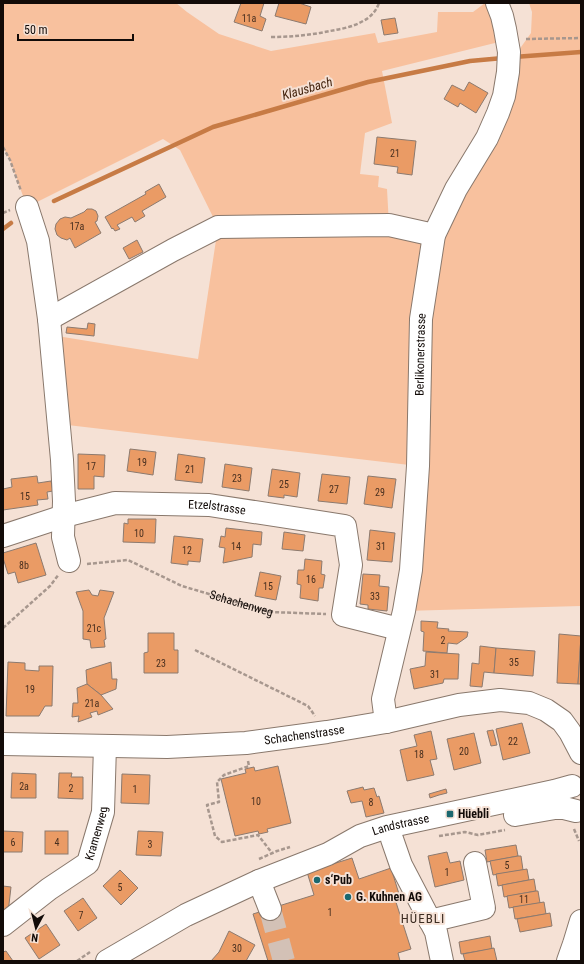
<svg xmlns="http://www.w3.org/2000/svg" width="584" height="964" font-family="'Roboto Condensed',sans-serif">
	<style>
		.green { fill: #f8c19e }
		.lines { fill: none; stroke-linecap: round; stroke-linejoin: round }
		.stream { stroke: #c77b45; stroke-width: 4.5 }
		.building { fill: #ea9b65; stroke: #8c7a6f }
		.minor-tunnel { stroke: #d3c1b6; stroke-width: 22; stroke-dasharray: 22 11; stroke-linecap: butt }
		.minor-casing { stroke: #89786c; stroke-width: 24 }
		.major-casing { stroke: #89786c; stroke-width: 24 }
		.path { stroke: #a7978e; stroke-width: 2.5; stroke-dasharray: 4 2; stroke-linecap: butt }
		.minor { stroke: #fff; stroke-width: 22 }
		.major { stroke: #fff; stroke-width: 22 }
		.poi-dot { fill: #1b686f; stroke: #f5e1d5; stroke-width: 1.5 }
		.labels { text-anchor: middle; stroke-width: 4; stroke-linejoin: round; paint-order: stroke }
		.number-label { font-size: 10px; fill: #482f1f }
		.street-label { font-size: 12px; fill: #120b08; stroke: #f5e1d5 }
		.poi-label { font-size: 12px; font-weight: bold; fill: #120b08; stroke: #f5e1d5; text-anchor: start }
		.water-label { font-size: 13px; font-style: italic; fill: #44240e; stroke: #f5e1d5 }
		.neighbourhood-label { font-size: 13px; letter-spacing: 1px; fill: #3c2d23; stroke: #f5e1d5 }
	</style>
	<rect width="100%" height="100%" fill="#f5e1d5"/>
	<path class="green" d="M3,3H176L187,12L219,34L271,51L375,33L378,43L437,32L438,12H473L485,3H497L507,40L382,71L392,123L365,133L360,174L379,176L378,187L387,189L389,225L434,235L509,64L531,33L532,12L529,3H581V606L404,611L418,466L59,424L51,335L198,359L218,227L180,150L163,139L27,207L10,160L3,147Z"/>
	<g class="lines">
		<g class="stream">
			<path d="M514,57L581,52"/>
			<path d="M54,201L213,127L368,82L470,61L503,58"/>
			<path d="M3,229L11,223"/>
		</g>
	</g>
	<g class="building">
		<path d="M241,3H264L260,16L266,19L262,31L234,22Z"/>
		<path d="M279,3H299L311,7L306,24L275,16Z"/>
		<path d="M395,18L398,33L384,35L381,20Z"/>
		<path d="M469,82L488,93L476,113L460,103L458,107L444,99L452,85L464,91Z"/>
		<path d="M377,137L416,141L412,175L397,173L398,167L374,164Z"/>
		<path d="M159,184L166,197L142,211L145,216L135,222L132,217L117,225L120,229L115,231L113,228L112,229L105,217L146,194L145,192Z"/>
		<path d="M87,209H92L96,211L98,216L97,221L95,222L101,233L75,248L70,238L67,240L61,238L57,235L55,229L56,224L60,219L65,217L71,218L84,212Z"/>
		<path d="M137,240L143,252L129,259L123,248Z"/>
		<path d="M88,323L95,324L94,336L66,333L67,327L87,329Z"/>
		<path d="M130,449L156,452L153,475L127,471Z"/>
		<path d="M78,454L105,455L104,477L94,476V489H78Z"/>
		<path d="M178,454L205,458L202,483L175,480Z"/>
		<path d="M225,464L252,468L249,491L222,487Z"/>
		<path d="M272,469L300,473L297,497L284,495V498L268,496Z"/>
		<path d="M322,474L350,477L347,504L318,501Z"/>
		<path d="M37,476L38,483L51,481L53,491L47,492L48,499L37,500L38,505L3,510V489L12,487L11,479Z"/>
		<path d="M368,476L396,479L392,508L364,504Z"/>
		<path d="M128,519H156L155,543L123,542L124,523L128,524Z"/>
		<path d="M226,528L262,532L261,545L253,544L252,557L223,563L225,548L219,547L221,536L225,537Z"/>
		<path d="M370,530L395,533L392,562L367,560Z"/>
		<path d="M284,532L305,535L303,551L282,549Z"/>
		<path d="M174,536L203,539L200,562L188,561V565L171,563Z"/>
		<path d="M36,543L46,575L18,583L15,572L8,574L3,558V553Z"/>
		<path d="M305,559L322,561L321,574L325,575L323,588H319L318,601L300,598L301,585L297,584L298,570H304Z"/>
		<path d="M260,572L281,576L276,600L255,596Z"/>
		<path d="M363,574L380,575L379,586L389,587L387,611L368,609V605L360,604Z"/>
		<path d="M89,590L92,595L98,596L100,590L114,592L104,618L106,639L104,640L105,647L91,648L90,640L83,639V611L76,592Z"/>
		<path d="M421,621L438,622L437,628L449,629L448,631L468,632L467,637L457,644L448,643L447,653L423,651L424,632L421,631Z"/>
		<path d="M148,633H174V650H178V673H144V653L148,652Z"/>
		<path d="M559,634L581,636L578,684L557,683Z"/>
		<path d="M581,636V684H578Z"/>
		<path d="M480,646L496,648L494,673L484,672L482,687L470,686L472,663L479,664Z"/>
		<path d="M496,648L535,651L533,676L494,673Z"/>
		<path d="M426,652L459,654L458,679H444L443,683L414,689L410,669L425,666Z"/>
		<path d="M8,662L25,663V670L39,671V666H53L52,706H45L39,716H6Z"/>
		<path d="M111,662L112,679H117L116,689L101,695L87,684L86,670Z"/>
		<path d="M87,684L101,695L113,709L98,715L97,711L90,713L92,717L78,722L79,716L72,717L73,703H78L77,688Z"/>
		<path d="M522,723L530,753L503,760L496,729Z"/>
		<path d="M493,730L497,745L491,746L487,731Z"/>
		<path d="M431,731L437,759L430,760L434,775L407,781L400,750L417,746L414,735Z"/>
		<path d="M474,733L481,763L454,770L447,739Z"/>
		<path d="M278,766L291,823L267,829L268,832L259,834L258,831L235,836L221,779L246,773L245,769L254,767L255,771Z"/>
		<path d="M12,773L36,774V798H11Z"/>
		<path d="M59,773H72L71,777H83V799L58,798Z"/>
		<path d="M122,774L150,775L149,804L121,803Z"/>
		<path d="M363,787L364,790L374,788L377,797L379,796L384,813L366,817L362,801L351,803L347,791Z"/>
		<path d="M446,789L447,793L439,795L430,798L429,794Z"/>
		<path d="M3,831L23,832L22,852H3Z"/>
		<rect x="45" y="831" width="23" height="23"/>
		<path d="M138,831L163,832L161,856L136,855Z"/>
		<path d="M516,845L518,856L487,862L485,850Z"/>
		<path d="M447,852L450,863L460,861L464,880L435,887L428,856Z"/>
		<path d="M518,856H521L523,870L493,875L490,861Z"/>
		<path d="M352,858L359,879L391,868L399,894L394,896L411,949L398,953L400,961H268L253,914L314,895L307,872Z"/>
		<path d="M527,869L529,880L498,886L496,874Z"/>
		<path d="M120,870L138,888L121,905L103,886Z"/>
		<path d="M534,879L536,891L504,897L502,885Z"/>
		<path d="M3,886L11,887L8,913L3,912Z"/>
		<path d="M536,891H538L540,903L509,908L507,896Z"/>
		<path d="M83,898L97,918L78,931L64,911Z"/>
		<path d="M544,902L546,914L515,919L513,907Z"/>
		<path d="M550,913L552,926L520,932L517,919Z"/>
		<path d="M46,924L60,945L39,959L25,938Z"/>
		<path d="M229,931L255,945L246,961H211L219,952Z"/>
		<path d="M490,936L492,949L461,954L459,942Z"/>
		<path d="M494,948L497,961H465L463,954Z"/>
		<path d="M6,951L13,961H3V952Z"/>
	</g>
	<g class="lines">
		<path class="minor-tunnel" d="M270,909L284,961"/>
		<defs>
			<g id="minor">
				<path d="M27,207L38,241L49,319L62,460L64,501L63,537L69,561"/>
				<path d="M49,319L173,250L218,227L389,225L434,235"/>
				<path id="s2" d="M3,536L64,516L115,503L209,505L345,526L351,565L343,615L399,629"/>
				<path id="s3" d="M386,722L383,699L404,611L411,570L418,466L421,319L434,235L456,189L487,138L498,113L504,96L508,72L509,52L505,29L502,16L497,3"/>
				<path id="s4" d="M3,744L167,747L246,743L327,732L386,722L459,705L500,700L529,703L546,710L562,721L570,732L581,753"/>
				<path d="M392,839L401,865L436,932L442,961"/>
				<path d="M259,881L270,909"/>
				<path d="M430,921L484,908L475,863"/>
				<path id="s5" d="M3,925L49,889L88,863L103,812L105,746"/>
				<path d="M568,961L574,944L581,921"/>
			</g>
			<g id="major">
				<path d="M515,815L555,808H564L576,811"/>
				<path id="s6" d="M107,961L186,915L259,881L328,854L360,836L387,827L554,791L572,786"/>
			</g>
		</defs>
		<use href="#minor" class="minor-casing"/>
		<use href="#major" class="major-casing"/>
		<g class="path">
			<path d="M271,37C292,37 311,35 330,31C341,29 353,27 363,21C371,17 376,11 379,3"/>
			<path d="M526,39L581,38"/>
			<path d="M3,147L10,160L21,191"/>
			<path d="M3,213L10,210"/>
			<path id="s1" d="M87,564L128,560L182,586L270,612L326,614"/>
			<path d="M3,628L50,586L59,574"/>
			<path d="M195,650L308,706L315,716"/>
			<path d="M248,761L249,766L224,775L217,782L219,802L207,805L215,836L222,842L258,835L272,853"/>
			<path d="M574,829L579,841"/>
			<path d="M439,836L465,832L478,835L505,830"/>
			<path d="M259,859L277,851L290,847"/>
			<path d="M77,961L90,952"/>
		</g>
		<use href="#minor" class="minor"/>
		<use href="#major" class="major"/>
	</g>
	<g class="poi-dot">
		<rect x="446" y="810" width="8" height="8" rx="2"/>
		<circle cx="317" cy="880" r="4"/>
		<circle cx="348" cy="897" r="4"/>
	</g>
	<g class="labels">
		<g class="number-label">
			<text x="249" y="22">11a</text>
			<text x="395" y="157">21</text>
			<text x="77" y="230">17a</text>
			<text x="142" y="466">19</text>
			<text x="91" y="470">17</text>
			<text x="190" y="473">21</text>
			<text x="237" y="482">23</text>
			<text x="284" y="488">25</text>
			<text x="334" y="493">27</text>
			<text x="380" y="496">29</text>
			<text x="25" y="500">15</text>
			<text x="139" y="537">10</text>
			<text x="236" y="550">14</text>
			<text x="381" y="550">31</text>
			<text x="187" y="554">12</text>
			<text x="24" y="569">8b</text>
			<text x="311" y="583">16</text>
			<text x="268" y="590">15</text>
			<text x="375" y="600">33</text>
			<text x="94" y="632">21c</text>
			<text x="443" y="644">2</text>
			<text x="514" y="666">35</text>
			<text x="161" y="667">23</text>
			<text x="435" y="678">31</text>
			<text x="30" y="693">19</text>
			<text x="92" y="707">21a</text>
			<text x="513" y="745">22</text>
			<text x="464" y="755">20</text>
			<text x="419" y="758">18</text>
			<text x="24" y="790">2a</text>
			<text x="71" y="792">2</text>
			<text x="135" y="793">1</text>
			<text x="256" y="805">10</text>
			<text x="371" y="806">8</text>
			<text x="13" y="846">6</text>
			<text x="57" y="846">4</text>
			<text x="150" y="848">3</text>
			<text x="507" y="869">5</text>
			<text x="447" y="876">1</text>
			<text x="120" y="891">5</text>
			<text x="524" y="903">11</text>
			<text x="330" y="916">1</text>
			<text x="81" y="919">7</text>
			<text x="237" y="952">30</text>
		</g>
		<g class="street-label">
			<text dy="4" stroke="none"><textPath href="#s3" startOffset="371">Berlikonerstrasse</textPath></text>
			<text dy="4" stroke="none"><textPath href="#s2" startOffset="219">Etzelstrasse</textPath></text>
			<text dy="4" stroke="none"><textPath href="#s1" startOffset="163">Schachenweg</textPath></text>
			<text dy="4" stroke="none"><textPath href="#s4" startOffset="302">Schachenstrasse</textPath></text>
			<text dy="4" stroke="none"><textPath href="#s6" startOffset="325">Landstrasse</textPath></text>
			<text dy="4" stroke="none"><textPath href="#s5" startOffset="136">Kramenweg</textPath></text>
		</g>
		<g class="poi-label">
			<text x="458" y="818">Hüebli</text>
			<text x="325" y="884">s‘Pub</text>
			<text x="356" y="901">G. Kuhnen AG</text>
		</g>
		<g class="water-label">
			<text transform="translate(307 88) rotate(-16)" y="5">Klausbach</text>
		</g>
		<g class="neighbourhood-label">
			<text x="423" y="923">HÜEBLI</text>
		</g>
	</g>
	<rect width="584" height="964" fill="none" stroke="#120b08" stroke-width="8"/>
	<g transform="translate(36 928) rotate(187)" stroke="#f5e1d5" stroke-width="3" paint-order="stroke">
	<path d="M0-3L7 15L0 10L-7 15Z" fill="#120b08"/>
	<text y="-6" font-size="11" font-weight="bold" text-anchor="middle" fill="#120b08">N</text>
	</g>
	<path d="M18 34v6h115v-6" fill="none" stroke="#120b08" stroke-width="2"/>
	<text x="24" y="34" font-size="12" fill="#120b08" stroke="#f5e1d5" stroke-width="3" paint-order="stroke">50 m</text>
</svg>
